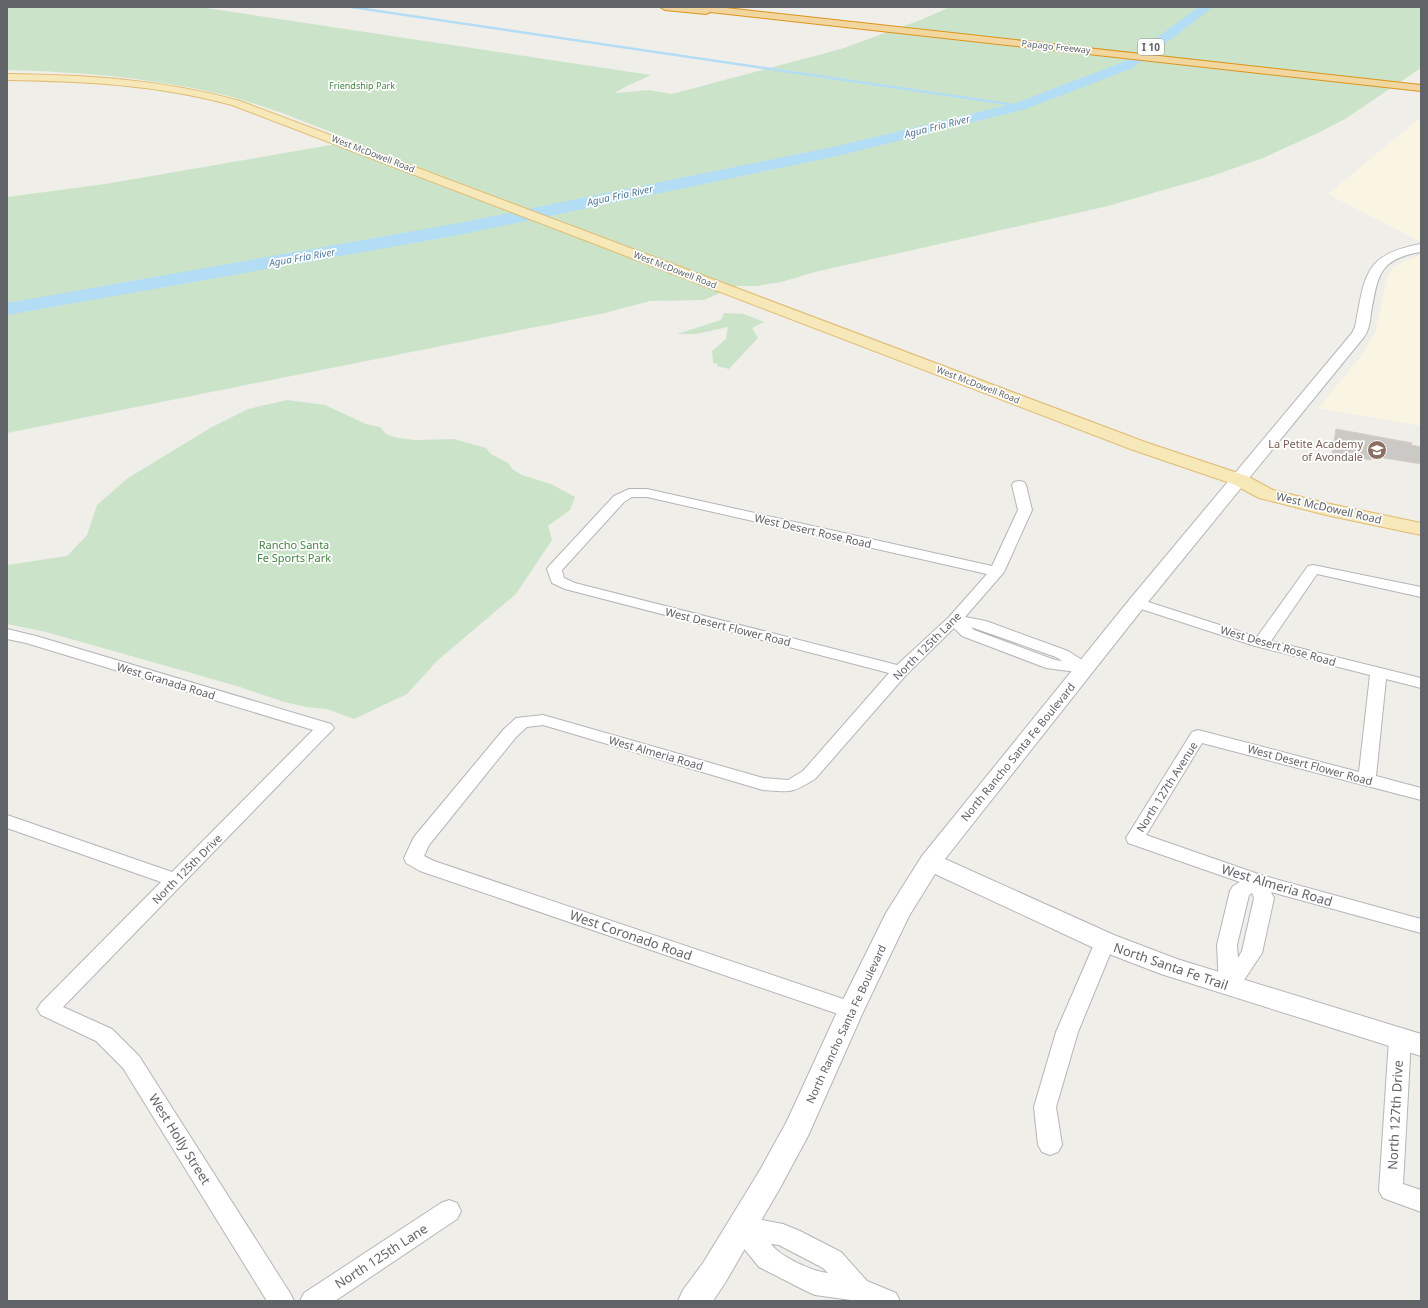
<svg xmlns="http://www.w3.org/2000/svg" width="1428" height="1308" font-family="'Noto Sans',sans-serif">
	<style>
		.commercial { fill: #faf4e3 }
		.green { fill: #cbe4c9 }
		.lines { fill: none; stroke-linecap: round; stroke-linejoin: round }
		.stream { stroke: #b3ddf5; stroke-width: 2.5 }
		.river { fill: #b3ddf5; fill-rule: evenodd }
		.building { fill: #cbc9c5; stroke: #d4cfc8 }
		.minor-casing { stroke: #b3b5b9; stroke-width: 2 }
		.tertiary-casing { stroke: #b3b5b9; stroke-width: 2 }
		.primary-casing { stroke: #e1ba70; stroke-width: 2 }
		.motorway-casing { stroke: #dc941d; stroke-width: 2 }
		.minor { fill: #fff; fill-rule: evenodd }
		.tertiary { fill: #fff; fill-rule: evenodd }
		.primary { fill: #f6e8b8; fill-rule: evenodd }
		.motorway { fill: #f1d79f; fill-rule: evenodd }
		.labels { text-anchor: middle; stroke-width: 3.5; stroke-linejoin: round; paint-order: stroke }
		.far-street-label { font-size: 9px; fill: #606367; stroke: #fff }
		.far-park-label { font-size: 9px; fill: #438442; stroke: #fff }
		.shield { fill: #fff; stroke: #909295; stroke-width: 1 }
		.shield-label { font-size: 10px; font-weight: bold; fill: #606367 }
		.far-water-label { font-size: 10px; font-style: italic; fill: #4d7a9e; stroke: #fff }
		.education-label { font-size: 11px; fill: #785e54; stroke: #fff; text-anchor: end }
		.street-label { font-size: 11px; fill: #606367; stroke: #fff }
		.park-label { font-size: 11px; fill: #438442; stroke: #fff }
		.near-street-label { font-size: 13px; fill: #606367; stroke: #fff }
	</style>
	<rect width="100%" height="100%" fill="#f0eee9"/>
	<g class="commercial">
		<path d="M1421,117V242L1328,194Z"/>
		<path d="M1421,255V426L1318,408L1361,356L1376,331L1386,282L1390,272L1394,267L1409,259Z"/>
	</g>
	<g class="green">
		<path d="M7,7H200L651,75L625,87L615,93L649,90L672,94L841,49L923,19L950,7H1421V68L1345,119L1318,133L1263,158L1212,176L1108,206L815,272L782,282L756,286H736L704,300L650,301L605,313L546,325L7,433V197L105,184L354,141C312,125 271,107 228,96C156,78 81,72 7,70Z"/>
		<path d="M724,313L744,314L764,322L752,328L758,338L729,369L717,366L718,364L713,363L712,351L726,339L728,327L696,334H677L721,320Z"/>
		<path d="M287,400L325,405L366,424L380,427L386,434L398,438L415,440L454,439L486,448L491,454L508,463L512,469L522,475L551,484L575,497L570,510L548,526L552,540L516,594L438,660L407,694L354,719L327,709L306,707L281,701L237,686L46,632L7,624V565L67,556L87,535L97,505L128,478L212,427L248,409Z"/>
	</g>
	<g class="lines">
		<path class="stream" d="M351,7L1021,106"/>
		<path class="river" d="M1199,7H1213L1133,68L1026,109L833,157L459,235L7,315V303L459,223L833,147L1016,103L1123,62Z"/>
	</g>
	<path class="building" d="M1336,429L1412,443L1411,445L1421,447V464L1372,456L1371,460L1332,453Z"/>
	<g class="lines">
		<defs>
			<g id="minor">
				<path d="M1019,481L1024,482L1026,485L1032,510L1004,572L965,617L986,621L1068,651L1090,665L1092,668L1090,671L1084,673L1046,668L962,636L954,628L906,675L815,779C791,794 790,792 763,790L543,725L527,727L516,737L429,845L424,856L434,861L858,1004L862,1010L858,1016L851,1018L844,1016L420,871L406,863L404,858L414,837L504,729L516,718L543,715L763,778L788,780L803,771L889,673L565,589L552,583L547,569L549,566L614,496L629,489H647L992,566L1018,510L1012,485L1014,482ZM632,497H647L987,574L949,617L897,665L575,583L564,578L562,570L624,502ZM971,627L1056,657L1062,661L1055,660L974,630Z"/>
				<path d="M1313,565L1421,587V597L1317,574L1271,641L1421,678V688L1386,679L1376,776L1421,788V800L1202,743L1146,835L1261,875L1421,919V933L1271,892L1274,898L1262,953L1236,992L1229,994L1222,992L1219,986L1217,945L1230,891L1233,886L1240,882L1128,843L1126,838L1192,732L1198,730L1359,772L1370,675L1255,646L1132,606L1129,603L1132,600L1137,598L1142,600L1257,637L1308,566ZM1252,893L1254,898L1242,951L1238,958L1237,945L1249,895Z"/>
				<path d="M7,629L36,636L331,724L334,728L63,1007L112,1029L139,1056L290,1293L294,1301H267L123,1068L96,1041L41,1015L37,1009L41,1003L161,882L7,828V815L172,872L313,730L26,643L7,639Z"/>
				<path d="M1105,934L1112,937L1115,942L1078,1032L1056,1107L1062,1145L1058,1152L1050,1155L1042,1152L1038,1145L1034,1107L1056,1032L1095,942L1098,937Z"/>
				<path d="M1400,1030L1408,1033L1411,1039L1403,1184L1421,1190V1212L1383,1198L1379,1191L1389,1039L1392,1033Z"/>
				<path d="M449,1200L457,1203L461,1211L457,1219L335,1301H300L304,1293L441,1203Z"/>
				<path d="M742,1216L783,1224L800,1231L841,1252L867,1281L896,1293L900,1301H858L815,1295L806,1291L759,1267L733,1235L730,1227L733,1219ZM771,1244L779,1245L823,1268L828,1273C811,1271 781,1257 771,1244Z"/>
			</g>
			<path id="tertiary" d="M1421,244V252C1378,259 1378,276 1371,313C1370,322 1369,330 1364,337L1144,607L945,859L1114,935L1177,959L1421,1034V1056L1161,974L1096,949L935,874L909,916L864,1010L808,1136L780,1188L725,1283L713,1301H678L683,1290L703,1263L760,1170L787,1121L838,1010L886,913L922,856L1130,599L1352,333L1355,327C1365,277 1363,254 1421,244Z"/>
			<path id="primary" d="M7,74C87,75 162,79 240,101L1145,442L1247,476L1273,490L1326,503L1421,523V535L1326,515L1259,498L1233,484L1133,450L232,105C158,85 83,81 7,80Z"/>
			<path id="motorway" d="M660,7H717L1421,85V91L710,12L706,14L665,10Z"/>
		</defs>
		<use href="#minor" class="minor-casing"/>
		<use href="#tertiary" class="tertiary-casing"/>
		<use href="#primary" class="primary-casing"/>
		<use href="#motorway" class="motorway-casing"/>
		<use href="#minor" class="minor"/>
		<use href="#tertiary" class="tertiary"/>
		<use href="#primary" class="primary"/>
		<use href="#motorway" class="motorway"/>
	</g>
	<defs>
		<symbol id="school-disc" viewBox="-11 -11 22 22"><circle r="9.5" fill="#8d6e63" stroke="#fff"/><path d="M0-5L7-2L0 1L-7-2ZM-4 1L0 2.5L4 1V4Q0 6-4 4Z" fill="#fff"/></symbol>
	</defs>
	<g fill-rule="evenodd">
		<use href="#school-disc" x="1366" y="439" width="22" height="22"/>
	</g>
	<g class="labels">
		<g class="far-street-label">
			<text transform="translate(1056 47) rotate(6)" y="3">Papago Freeway</text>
			<text transform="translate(373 154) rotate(21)" y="3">West McDowell Road</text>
			<text transform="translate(675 270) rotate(21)" y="3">West McDowell Road</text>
			<text transform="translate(978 385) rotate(21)" y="3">West McDowell Road</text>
		</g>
		<g class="far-park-label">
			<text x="362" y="89">Friendship Park</text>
		</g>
		<rect class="shield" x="1138" y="39" width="26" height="16" rx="3"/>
		<g class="shield-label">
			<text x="1151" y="51">I 10</text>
		</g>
		<g class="far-water-label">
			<text transform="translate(937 126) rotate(-14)" y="4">Agua Fria River</text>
			<text transform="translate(620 195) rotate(-12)" y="4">Agua Fria River</text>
			<text transform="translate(302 257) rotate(-10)" y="4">Agua Fria River</text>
		</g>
		<g class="education-label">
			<text x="1363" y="448">La Petite Academy<tspan x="1363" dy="13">of Avondale</tspan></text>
		</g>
		<g class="street-label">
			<text transform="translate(1329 508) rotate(13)" y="4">West McDowell Road</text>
			<text transform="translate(813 531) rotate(13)" y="4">West Desert Rose Road</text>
			<text transform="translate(728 627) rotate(14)" y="4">West Desert Flower Road</text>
			<text transform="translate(927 646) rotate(-45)" y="4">North 125th Lane</text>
			<text transform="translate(1278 646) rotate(16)" y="4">West Desert Rose Road</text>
			<text transform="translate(166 681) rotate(17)" y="4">West Granada Road</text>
			<text transform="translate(1018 752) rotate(-51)" y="4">North Rancho Santa Fe Boulevard</text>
			<text transform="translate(656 753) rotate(16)" y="4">West Almeria Road</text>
			<text transform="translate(1310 765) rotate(15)" y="4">West Desert Flower Road</text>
			<text transform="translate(1167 787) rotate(-58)" y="4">North 127th Avenue</text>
			<text transform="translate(187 869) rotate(-45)" y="4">North 125th Drive</text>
			<text transform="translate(846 1024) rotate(-65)" y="4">North Rancho Santa Fe Boulevard</text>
		</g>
		<g class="park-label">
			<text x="294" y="549">Rancho Santa<tspan x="294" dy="13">Fe Sports Park</tspan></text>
		</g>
		<g class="near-street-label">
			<text transform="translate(1277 885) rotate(17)" y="5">West Almeria Road</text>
			<text transform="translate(631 935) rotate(19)" y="5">West Coronado Road</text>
			<text transform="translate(1171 966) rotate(19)" y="5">North Santa Fe Trail</text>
			<text transform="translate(1395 1115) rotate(-87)" y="5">North 127th Drive</text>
			<text transform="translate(180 1139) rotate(58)" y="5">West Holly Street</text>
			<text transform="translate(381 1256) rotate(-33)" y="5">North 125th Lane</text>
		</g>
	</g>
	<rect width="1428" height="1308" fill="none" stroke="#606367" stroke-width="16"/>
</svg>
